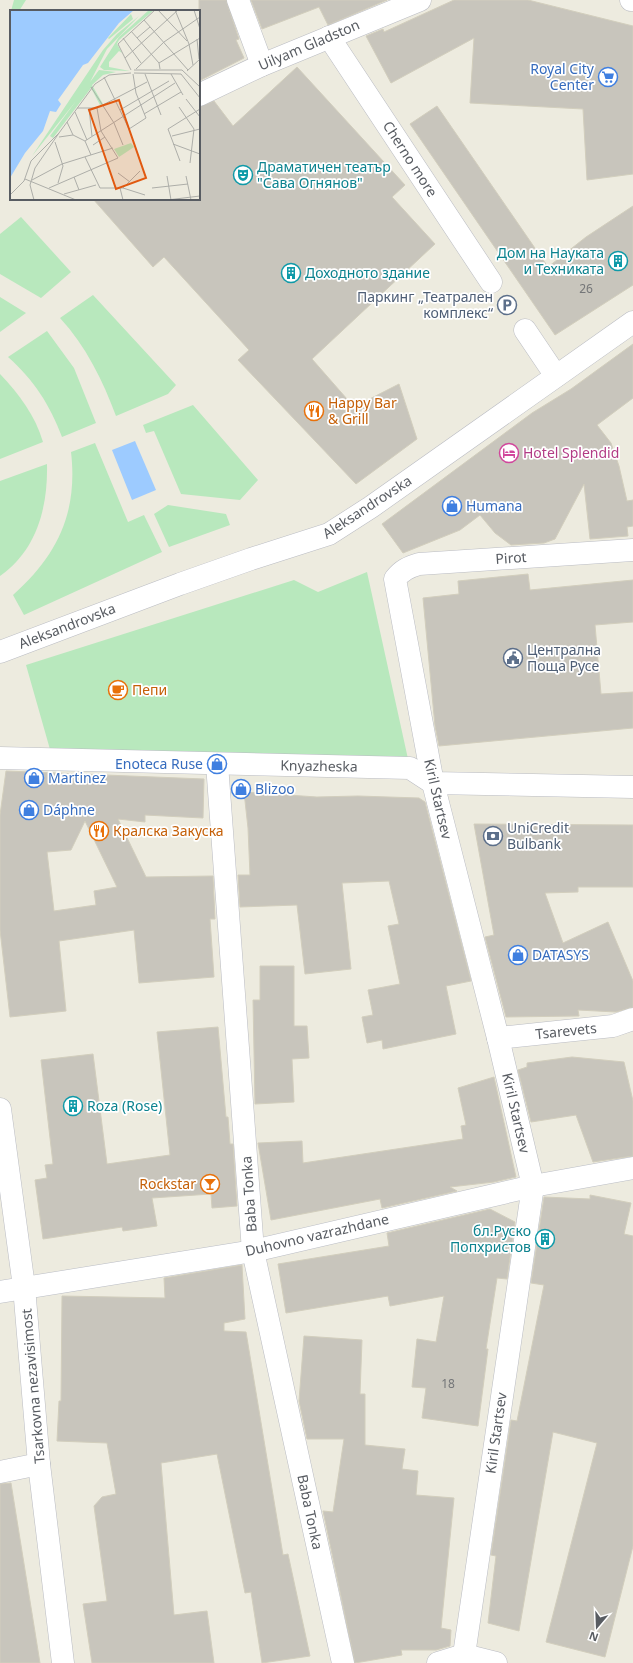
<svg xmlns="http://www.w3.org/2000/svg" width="633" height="1663" font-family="'Noto Sans',sans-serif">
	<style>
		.green { fill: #b8e8bd }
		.water { fill: #9dcbff }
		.building { fill: #c8c5bc; stroke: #d2cebd; fill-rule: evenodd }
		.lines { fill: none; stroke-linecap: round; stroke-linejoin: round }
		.street-casing { stroke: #babcc3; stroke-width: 23 }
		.secondary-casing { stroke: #babdc5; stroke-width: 23 }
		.street { stroke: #fff; stroke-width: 22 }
		.secondary { stroke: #fff; stroke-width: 22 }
		.labels { text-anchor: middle; stroke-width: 3.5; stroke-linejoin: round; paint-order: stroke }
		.number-label { font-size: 12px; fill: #747678 }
		.street-label { font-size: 14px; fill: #585c62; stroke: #fff }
		.shop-label { font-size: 14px; fill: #366cbe; stroke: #fff; text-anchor: start }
		.culture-label { font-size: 14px; fill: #0d838f; stroke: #fff; text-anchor: start }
		.service-label { font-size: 14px; fill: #4e5e75; stroke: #fff; text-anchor: start }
		.food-label { font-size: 14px; fill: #c56008; stroke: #fff; text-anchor: start }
		.hotel-label { font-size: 14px; fill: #b23c85; stroke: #fff; text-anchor: start }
		.inset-road { fill: none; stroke: #adaea9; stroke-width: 1 }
		.view { fill: #e15910; fill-opacity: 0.15; stroke: #e15910; stroke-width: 2 }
		.inset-edge { fill: none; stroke: #585c62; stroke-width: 2 }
	</style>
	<rect width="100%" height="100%" fill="#edebdf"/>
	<g class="green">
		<path d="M14,0H26L19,11H11Z"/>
		<path d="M21,217L71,272L41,298L0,274V234Z"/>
		<path d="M93,295L176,385L168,394L116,416C103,381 86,346 60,318Z"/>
		<path d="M0,297L26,313L0,332Z"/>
		<path d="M47,331L74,368L96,423L62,437C50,405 34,380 8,357Z"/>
		<path d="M0,374C19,394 35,415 43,442L0,459Z"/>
		<path d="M193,405L258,480L240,500L181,494L154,431L146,433L143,425Z"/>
		<path d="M95,443L128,522L144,515L162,552L24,615L13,595C58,555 78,512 71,452Z"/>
		<path d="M47,464C48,507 37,550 0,576V481Z"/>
		<path d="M168,505L226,514L230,525L169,547L154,514Z"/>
		<path d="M367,572L410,768L53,760L26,665L294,580L318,592Z"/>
	</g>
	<path class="water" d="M135,441L156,490L132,500L112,450Z"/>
	<g class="building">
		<path d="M199,0H226L239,39L236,40L244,58L199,81Z"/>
		<path d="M251,0H387L328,25L319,7L262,29Z"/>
		<path d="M454,0H528L633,26V174L587,180L583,109L470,103L474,38L391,83L366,36L383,29L384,32Z"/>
		<path d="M297,67L405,185L392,197L435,244L312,359L354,407L399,384L417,439L356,484L238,360L249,350L164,257L153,267L93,199H199V107L214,101L233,126Z"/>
		<path d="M437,106L548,267L586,237L633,206V285L555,335L410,124Z"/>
		<path d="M633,344V398L597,425L611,443L619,466L627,501L633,500V526L627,527L628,536L590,539L584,484L555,539L544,543L511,545L495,533L480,515L460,530L403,553L382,524L532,413L571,389Z"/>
		<path d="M528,574L530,590L633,580V622L595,625L601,694L633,692V728L439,746L435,726L423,598L459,594L458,581Z"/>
		<path d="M6,771L204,779L203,818L145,815V822L118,819L146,877L213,876L215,919H210L214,977L139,983L134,930L59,941L66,1011L10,1017L0,930V815ZM85,821L117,887L94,891L96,905L54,911L47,852L71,850Z"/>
		<path d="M244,792L317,797L358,796L419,798L425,802L471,981L446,986L456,1034L383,1049L382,1040L367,1043L362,1017L373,1015L368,990L400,984L388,926L399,924L389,881L342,883L351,969L305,974L297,905L240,907L238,875H250L248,828Z"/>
		<path d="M474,824L633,825V887H578V892L545,893L563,943L608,922L633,981V1007L616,1012L578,1010L579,1016L506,1017L485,937L494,935Z"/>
		<path d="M260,966H294V1026H307L309,1058L292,1059L294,1102L255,1104L253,1000H260Z"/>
		<path d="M218,1027L226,1117H228L230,1144H233L237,1206L212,1208L211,1194L152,1198L157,1226L123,1231L122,1227L43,1239L35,1180L47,1178L45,1165L53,1164L41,1060L93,1054L107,1164L170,1155L157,1032Z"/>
		<path d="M572,1057L624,1062L633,1101V1156L593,1162L576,1115L531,1122L518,1070L527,1067V1063Z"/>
		<path d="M494,1077L516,1177L494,1182L450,1187L457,1191L382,1208L380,1199L271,1220L258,1143L302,1141L303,1163L463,1139L461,1126L466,1125L458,1088Z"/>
		<path d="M590,1195L631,1203L624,1234L633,1236V1546L605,1657L546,1642L597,1443L553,1432L519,1631L488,1623L496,1556L491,1555L511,1420L517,1421L544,1285L531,1283L544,1197L590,1199Z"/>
		<path d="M490,1209L515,1222L507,1279L497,1278L486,1349H488L478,1426L422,1418L426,1388L412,1387L417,1339L436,1342L444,1296L390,1306L388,1296L286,1313L278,1264L389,1246L387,1233Z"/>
		<path d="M242,1265L245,1319L224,1323V1331L246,1332L283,1555L288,1554L310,1656L262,1663L251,1592L245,1593L217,1454L161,1463L174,1615L207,1611L214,1663H92L83,1604L107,1601L94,1506L102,1497L116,1494L107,1443L57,1441L59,1401H61L62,1296L165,1298L164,1278Z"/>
		<path d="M304,1336L362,1340L360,1394H365V1445L405,1449L402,1469L418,1471L416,1495L454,1498L441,1628L451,1630L450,1646L436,1650H401L402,1655L355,1663L323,1511L333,1512L344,1439H307L299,1401Z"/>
		<path d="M11,1483L40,1663H0V1484Z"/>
	</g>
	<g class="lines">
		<defs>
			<g id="street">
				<path d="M238,0L262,65"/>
				<path d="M631,0H633"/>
				<path d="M329,37L491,282"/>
				<path d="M199,95L262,65L420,0"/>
				<path d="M525,330L556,376"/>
				<path d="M0,652L180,584L251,559L329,534L371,507L633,322"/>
				<path d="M0,758L410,768L433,783L633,787"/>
				<path d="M217,764L253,1251L343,1663"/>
				<path d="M498,1038L613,1026L633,1019"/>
				<path d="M0,1109L24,1287L39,1464L63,1663"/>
				<path d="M0,1472L39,1464"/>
				<path d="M464,1655L533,1186L498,1038L433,783L395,579C402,570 409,567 419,564L633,550"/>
				<path d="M438,1663L464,1655L496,1663"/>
			</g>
			<path id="secondary" d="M0,1292L253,1251L533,1186L633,1168"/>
		</defs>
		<use href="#street" class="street-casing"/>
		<use href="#secondary" class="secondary-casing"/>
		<use href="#street" class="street"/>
		<use href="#secondary" class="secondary"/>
	</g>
	<defs>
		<symbol id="supermarket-ring" viewBox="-11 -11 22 22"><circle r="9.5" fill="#fff" stroke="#3f7fe0" stroke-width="1.5"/><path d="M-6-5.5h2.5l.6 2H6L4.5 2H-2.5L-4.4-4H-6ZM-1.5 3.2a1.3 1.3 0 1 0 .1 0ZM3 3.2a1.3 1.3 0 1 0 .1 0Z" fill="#3f7fe0"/></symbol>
		<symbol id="theatre-ring" viewBox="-11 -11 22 22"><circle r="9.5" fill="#fff" stroke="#0f9aa8" stroke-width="1.5"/><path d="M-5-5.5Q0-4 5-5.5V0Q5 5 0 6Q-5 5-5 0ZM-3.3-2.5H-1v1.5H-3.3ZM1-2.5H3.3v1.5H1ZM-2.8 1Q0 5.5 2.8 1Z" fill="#0f9aa8"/></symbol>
		<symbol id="building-ring" viewBox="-11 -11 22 22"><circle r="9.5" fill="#fff" stroke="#0f9aa8" stroke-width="1.5"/><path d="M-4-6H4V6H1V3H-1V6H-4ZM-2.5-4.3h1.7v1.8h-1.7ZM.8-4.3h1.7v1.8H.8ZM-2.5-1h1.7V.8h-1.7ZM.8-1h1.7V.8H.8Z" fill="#0f9aa8"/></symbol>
		<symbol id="parking-ring" viewBox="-11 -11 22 22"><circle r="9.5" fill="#fff" stroke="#5c6f8a" stroke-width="1.5"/><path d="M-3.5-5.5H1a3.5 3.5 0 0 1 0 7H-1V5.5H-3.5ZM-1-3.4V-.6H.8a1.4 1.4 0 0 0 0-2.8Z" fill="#5c6f8a"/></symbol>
		<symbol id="restaurant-ring" viewBox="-11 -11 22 22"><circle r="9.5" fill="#fff" stroke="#e8710a" stroke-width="1.5"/><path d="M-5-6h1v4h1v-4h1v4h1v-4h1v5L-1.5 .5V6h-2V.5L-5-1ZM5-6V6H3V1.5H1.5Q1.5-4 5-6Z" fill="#e8710a"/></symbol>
		<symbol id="hotel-ring" viewBox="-11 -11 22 22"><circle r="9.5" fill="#fff" stroke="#d1479c" stroke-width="1.5"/><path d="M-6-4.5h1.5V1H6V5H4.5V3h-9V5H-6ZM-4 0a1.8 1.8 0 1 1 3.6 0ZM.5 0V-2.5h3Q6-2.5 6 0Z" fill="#d1479c"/></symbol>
		<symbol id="shop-ring" viewBox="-11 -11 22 22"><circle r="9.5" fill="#fff" stroke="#3f7fe0" stroke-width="1.5"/><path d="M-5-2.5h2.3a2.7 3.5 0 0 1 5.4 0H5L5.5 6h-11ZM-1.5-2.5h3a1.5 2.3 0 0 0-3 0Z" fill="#3f7fe0"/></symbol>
		<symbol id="civic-ring" viewBox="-11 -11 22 22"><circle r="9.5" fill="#fff" stroke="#5c6f8a" stroke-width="1.5"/><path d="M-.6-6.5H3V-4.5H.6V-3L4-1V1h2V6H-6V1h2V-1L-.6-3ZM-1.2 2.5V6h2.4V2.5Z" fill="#5c6f8a"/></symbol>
		<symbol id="cafe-ring" viewBox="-11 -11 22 22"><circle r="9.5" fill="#fff" stroke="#e8710a" stroke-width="1.5"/><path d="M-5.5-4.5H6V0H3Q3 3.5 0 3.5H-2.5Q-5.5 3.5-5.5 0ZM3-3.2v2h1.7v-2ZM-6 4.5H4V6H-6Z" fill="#e8710a"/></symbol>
		<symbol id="bank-ring" viewBox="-11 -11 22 22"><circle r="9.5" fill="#fff" stroke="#5c6f8a" stroke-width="1.5"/><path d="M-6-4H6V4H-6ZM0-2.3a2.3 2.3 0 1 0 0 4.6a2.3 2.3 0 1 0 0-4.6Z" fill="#5c6f8a"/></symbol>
		<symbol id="bar-ring" viewBox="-11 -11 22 22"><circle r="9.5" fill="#fff" stroke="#e8710a" stroke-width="1.5"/><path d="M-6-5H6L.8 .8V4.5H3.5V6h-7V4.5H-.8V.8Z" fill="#e8710a"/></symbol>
	</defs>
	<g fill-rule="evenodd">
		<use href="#supermarket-ring" x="597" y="66" width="22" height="22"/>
		<use href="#theatre-ring" x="232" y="164" width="22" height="22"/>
		<use href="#building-ring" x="607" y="250" width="22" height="22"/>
		<use href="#building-ring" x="280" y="262" width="22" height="22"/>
		<use href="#parking-ring" x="496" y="294" width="22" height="22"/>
		<use href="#restaurant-ring" x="303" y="400" width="22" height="22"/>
		<use href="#hotel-ring" x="498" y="442" width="22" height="22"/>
		<use href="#shop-ring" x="441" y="495" width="22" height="22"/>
		<use href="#civic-ring" x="502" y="647" width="22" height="22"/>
		<use href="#cafe-ring" x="107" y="679" width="22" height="22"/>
		<use href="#shop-ring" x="206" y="753" width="22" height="22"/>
		<use href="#shop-ring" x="23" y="767" width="22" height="22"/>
		<use href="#shop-ring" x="230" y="778" width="22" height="22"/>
		<use href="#shop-ring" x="18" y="799" width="22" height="22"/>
		<use href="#restaurant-ring" x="88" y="820" width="22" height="22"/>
		<use href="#bank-ring" x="482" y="825" width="22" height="22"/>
		<use href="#shop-ring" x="507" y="944" width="22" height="22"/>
		<use href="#building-ring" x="62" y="1095" width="22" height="22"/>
		<use href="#bar-ring" x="199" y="1173" width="22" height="22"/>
		<use href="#building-ring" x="534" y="1228" width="22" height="22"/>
	</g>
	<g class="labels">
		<g class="number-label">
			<text x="586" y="293">26</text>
			<text x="448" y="1388">18</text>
		</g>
		<g class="street-label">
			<text transform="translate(309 45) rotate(-23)" y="5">Uilyam Gladston</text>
			<text transform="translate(410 159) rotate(57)" y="5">Cherno more</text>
			<text transform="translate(367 507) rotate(-33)" y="5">Aleksandrovska</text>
			<text transform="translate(511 558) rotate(-4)" y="5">Pirot</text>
			<text transform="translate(67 626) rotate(-21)" y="5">Aleksandrovska</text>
			<text transform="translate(319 766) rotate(1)" y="5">Knyazheska</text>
			<text transform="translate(438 799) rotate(77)" y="5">Kiril Startsev</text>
			<text transform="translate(566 1031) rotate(-6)" y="5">Tsarevets</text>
			<text transform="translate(516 1113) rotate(77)" y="5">Kiril Startsev</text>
			<text transform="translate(249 1194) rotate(-94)" y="5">Baba Tonka</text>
			<text transform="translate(317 1235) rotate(-13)" y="5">Duhovno vazrazhdane</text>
			<text transform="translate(33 1386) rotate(-95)" y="5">Tsarkovna nezavisimost</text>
			<text transform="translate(496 1433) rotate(-82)" y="5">Kiril Startsev</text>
			<text transform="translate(310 1512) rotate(78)" y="5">Baba Tonka</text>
		</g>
		<g class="shop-label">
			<text x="594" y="74" text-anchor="end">Royal City<tspan x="594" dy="16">Center</tspan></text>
			<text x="466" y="511">Humana</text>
			<text x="203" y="769" text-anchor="end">Enoteca Ruse</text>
			<text x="48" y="783">Martinez</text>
			<text x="255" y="794">Blizoo</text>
			<text x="43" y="815">Dáphne</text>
			<text x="532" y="960">DATASYS</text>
		</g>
		<g class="culture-label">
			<text x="257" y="172">Драматичен театър<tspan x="257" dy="16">"Сава Огнянов"</tspan></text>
			<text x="604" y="258" text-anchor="end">Дом на Науката<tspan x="604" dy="16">и Техниката</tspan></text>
			<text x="305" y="278">Доходното здание</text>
			<text x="87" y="1111">Roza (Rose)</text>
			<text x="531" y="1236" text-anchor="end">бл.Руско<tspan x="531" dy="16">Попхристов</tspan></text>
		</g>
		<g class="service-label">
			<text x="493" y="302" text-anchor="end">Паркинг „Театрален<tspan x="493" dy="16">комплекс“</tspan></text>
			<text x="527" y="655">Централна<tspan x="527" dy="16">Поща Русе</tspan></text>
			<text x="507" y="833">UniCredit<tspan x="507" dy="16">Bulbank</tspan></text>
		</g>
		<g class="food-label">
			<text x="328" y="408">Happy Bar<tspan x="328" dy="16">&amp; Grill</tspan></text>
			<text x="132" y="695">Пепи</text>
			<text x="113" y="836">Кралска Закуска</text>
			<text x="196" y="1189" text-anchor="end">Rockstar</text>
		</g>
		<g class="hotel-label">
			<text x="523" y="458">Hotel Splendid</text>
		</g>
	</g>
	<g transform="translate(10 10)">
		<rect width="190" height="190" fill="#edebdf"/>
		<path d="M139,0H144L109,30L107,34L112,43L109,41L99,52V57L120,61L94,60L90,57L109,27ZM121,4L123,9L99,29L98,28ZM129,6L97,39L78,76L22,146L93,40L107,24ZM89,60L106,62L93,65L82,75L93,94L90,95L81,78L43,128L40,126ZM121,133L124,137L109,147L104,139Z" fill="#b8e8bd"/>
		<path d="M0,0H124L109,13L78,53L73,55L48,90L51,94L46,102L40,101L33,121L15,143L0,168Z" fill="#9dcbff"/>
		<path class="inset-road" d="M148,0L177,31M165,0L179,34L183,55M184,0L190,19M134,10L178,60M121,21L149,53L150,59M113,28L131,53M127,28L140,17M187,29L189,49M115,48L168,0M149,53L190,28M126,59L154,32L190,7M121,60L108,34L145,0M124,60H172L190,77M177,61L190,49M124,63L171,64L190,88M135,64L151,105M161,64L173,85M94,67L119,119L136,108L126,83L123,64M81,77L104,113L113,135M176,89L190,107M169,97L184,119L180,153M67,98H87L137,72M79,98L82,126M110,100L159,71M65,102L77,130M134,104L171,82M57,112L63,125M162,126L190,119M49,127L63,125L75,131L81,145M75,131L165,73M45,132L53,156L48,173M163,134L190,144M83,135L95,127M75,147L90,178H113L135,185M170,151L158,119L190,99M108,163L120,172M157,166L161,190M176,166L181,190M64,167L69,180M15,169L66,190M22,170L52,154L103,138M39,178L108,148L91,121L87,98M110,178L113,190M113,178L130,161M142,178L178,174M54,184L86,175M0,185L14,171L21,151L49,123L85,74L99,65L121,63M24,190L20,175L25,158L49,123M157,190L190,186"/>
		<path class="view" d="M109,90L136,168L106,179L79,100Z"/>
		<rect width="190" height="190" class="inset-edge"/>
	</g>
	<g transform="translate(597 1627) rotate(199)" stroke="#ffffff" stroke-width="3" paint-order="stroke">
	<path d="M0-3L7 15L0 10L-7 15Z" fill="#585c62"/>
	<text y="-6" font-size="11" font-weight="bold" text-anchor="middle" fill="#585c62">N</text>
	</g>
</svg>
